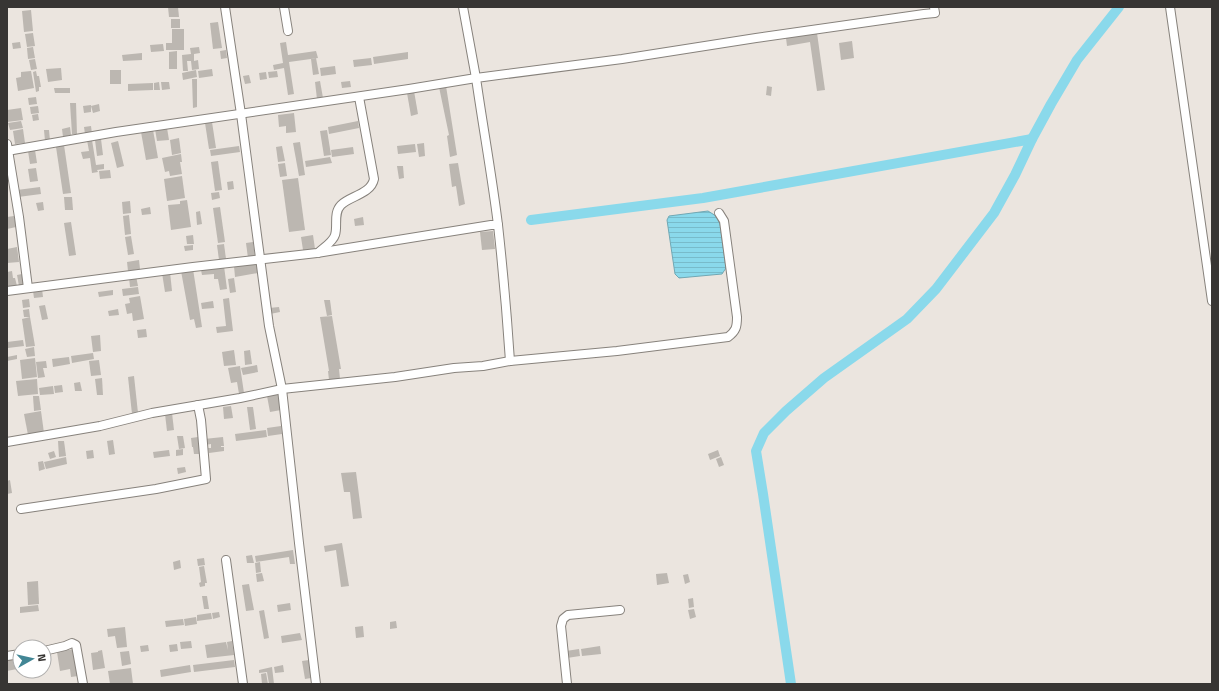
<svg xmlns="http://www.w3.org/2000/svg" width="1219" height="691" font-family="'Titillium Web',sans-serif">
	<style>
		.water { fill: url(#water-rules); stroke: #71a8b4 }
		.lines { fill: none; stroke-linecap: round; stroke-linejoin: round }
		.canal { stroke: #8ad9eb; stroke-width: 10 }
		.building { fill: #bcb7b1 }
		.street-casing { stroke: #87827c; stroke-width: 10 }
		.street { stroke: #fff; stroke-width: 8 }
	</style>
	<defs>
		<pattern id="water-rules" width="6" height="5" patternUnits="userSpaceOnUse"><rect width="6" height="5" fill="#8ad9eb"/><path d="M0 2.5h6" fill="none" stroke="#78bbca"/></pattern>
	</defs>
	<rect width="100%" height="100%" fill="#ebe5df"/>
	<path class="water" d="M708,211L716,216L720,224L726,268L722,274L679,278L675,274L667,220L669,216Z"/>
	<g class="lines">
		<g class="canal">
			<path d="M531,220L703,198L1032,139"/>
			<path d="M791,684L763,494L756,451L764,433L786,411L824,378L907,319L936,289L994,213L1015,175L1032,139L1051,104L1077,60L1119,7"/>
		</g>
	</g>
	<g class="building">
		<path d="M168,7H178L179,17H169Z"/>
		<path d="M31,10L33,31L24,32L22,11Z"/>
		<rect x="171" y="19" width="9" height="9"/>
		<path d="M218,22L222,48L213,49L210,23Z"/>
		<path d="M172,29H184V50H166V43H172Z"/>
		<path d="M33,33L35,46L27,47L25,34Z"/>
		<path d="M817,33L825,90L817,91L810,42L787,46L786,38Z"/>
		<path d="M852,41L854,58L841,60L839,43Z"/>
		<path d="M20,42L21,48L13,49L12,43Z"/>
		<path d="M286,42L288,55L316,51L318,58L289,62L294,94L288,95L284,68L274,70L273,65L283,63L280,43Z"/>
		<path d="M163,44L164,51L151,52L150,45Z"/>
		<path d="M33,47L35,58L28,59L27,48Z"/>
		<path d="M199,47L200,53L194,54V61L198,60L199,69L192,70L191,61H187L188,71H183L182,55L191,54L190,48Z"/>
		<path d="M226,50L227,58L221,59L220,51Z"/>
		<path d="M177,51V69H169V52Z"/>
		<path d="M408,52V59L374,64L373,57Z"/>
		<path d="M142,53V60L123,61L122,55Z"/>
		<path d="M316,58L319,74L313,75L311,59Z"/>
		<path d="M371,58L372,65L354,67L353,60Z"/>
		<path d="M35,59L37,69L31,70L29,60Z"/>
		<path d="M335,66L336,74L321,76L320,68Z"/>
		<path d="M61,68L62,80L48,82L46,69Z"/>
		<path d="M212,69L213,76L199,78L198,71Z"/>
		<rect x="110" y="70" width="11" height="14"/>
		<path d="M196,70L197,77L183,80L182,73Z"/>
		<path d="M31,71L34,88L18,91L16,78L21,77V72Z"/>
		<path d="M36,71L37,76H39L41,87H39V91L36,92L33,72Z"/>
		<path d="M277,71L278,77L269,78L268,72Z"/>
		<path d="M266,72L267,79L260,80L259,73Z"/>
		<path d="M249,75L251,83L245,84L243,76Z"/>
		<path d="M192,79H197V107L193,108Z"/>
		<path d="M320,81L323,98L317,99L315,82Z"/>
		<path d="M350,81L351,87L342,88L341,82Z"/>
		<path d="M159,82L160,90H154V83Z"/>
		<path d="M161,82H169L170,89L162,90Z"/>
		<path d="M153,83V90L128,91V84Z"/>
		<path d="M446,86L457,155L450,157L447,136L449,135L439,87Z"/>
		<path d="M767,86L772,87L771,96L766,95Z"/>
		<path d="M54,88H70V93H55Z"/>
		<path d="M414,91L418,114L411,116L407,93Z"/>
		<path d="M36,97L37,104L29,105L28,98Z"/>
		<path d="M70,103H76L77,134H72Z"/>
		<path d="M99,104L100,111L93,113L91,106Z"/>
		<path d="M91,105V112L84,113L83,106Z"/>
		<path d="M38,106L39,113L31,114L30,107Z"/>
		<path d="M21,108L23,120L7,122V110Z"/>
		<path d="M294,113L296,132L286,133V126L279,127L278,115Z"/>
		<path d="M38,114L39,120L33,121L32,115Z"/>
		<path d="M21,121L23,128L10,130L8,123Z"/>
		<path d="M358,121L359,128L329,134L328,127Z"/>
		<path d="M212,122L216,148L209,149L205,123Z"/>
		<path d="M91,126L92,134H85L84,127Z"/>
		<path d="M70,127L71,135L63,137L62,129Z"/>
		<path d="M167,128L169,140L157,141L155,129Z"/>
		<path d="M23,129L25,143L15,144L13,131Z"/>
		<path d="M44,130H49L50,141H45Z"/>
		<path d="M153,130L158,158L146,160L141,132Z"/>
		<path d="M327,130L331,155L324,156L320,131Z"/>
		<path d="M179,138L181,153L172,155L170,140Z"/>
		<path d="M101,139L103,155L97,156L95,140Z"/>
		<path d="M87,140H92L96,165L104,164V169L97,170L98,172L92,173L90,158L83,159L81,152L89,151Z"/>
		<path d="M118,141L124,166L117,168L111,143Z"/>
		<path d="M300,142L305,175L299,176L293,143Z"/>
		<path d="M424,143L425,156L419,157L417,144Z"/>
		<path d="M415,144L416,152L398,154L397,146Z"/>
		<path d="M64,145L71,193L63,194L56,147Z"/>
		<path d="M239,146L240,152L211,156L210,150Z"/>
		<path d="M282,146L285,161L278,162L276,147Z"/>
		<path d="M353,147L354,154L332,157L331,150Z"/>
		<path d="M35,150L37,163L30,164L28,151Z"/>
		<path d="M181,154L182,162H180L182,174L170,176L169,171L165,172L162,158Z"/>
		<path d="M330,157L332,163L306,167L305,161Z"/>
		<path d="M218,161L222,190L215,191L211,162Z"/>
		<path d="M285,163L287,176L280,177L278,164Z"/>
		<path d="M458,163L465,204L459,206L456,186L452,187L449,164Z"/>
		<path d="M397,166H403L404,178L399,179Z"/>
		<path d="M36,168L38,181L30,182L28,169Z"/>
		<path d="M110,170L111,178L100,179L99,171Z"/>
		<path d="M182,176L185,198L167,201L164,179Z"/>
		<path d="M298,178L305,230L289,232L282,180Z"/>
		<path d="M233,181L234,189L228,190L227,182Z"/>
		<path d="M40,187L41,194L18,197L17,190Z"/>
		<path d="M219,192L220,198L212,200L211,193Z"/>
		<path d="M64,197H72L73,210H65Z"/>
		<path d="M187,200L191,227L171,230L168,205L180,204V201Z"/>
		<path d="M130,201L131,213L123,214L122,202Z"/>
		<path d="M43,202L44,210L38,211L36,203Z"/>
		<path d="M150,207L151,214L142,215L141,209Z"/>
		<path d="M220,207L225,242L218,243L213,208Z"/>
		<path d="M200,211L202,224L197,225L196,212Z"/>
		<path d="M129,215L131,234L125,235L123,216Z"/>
		<path d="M14,216L16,227L7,229V217Z"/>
		<path d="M363,217L364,225L355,226L354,219Z"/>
		<path d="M71,222L76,255L69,256L64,223Z"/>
		<path d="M493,231L495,249L482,250L480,232Z"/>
		<path d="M193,235L194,244H187L186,236Z"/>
		<path d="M313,235L315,249L303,250L301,237Z"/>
		<path d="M131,236L134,254L128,255L125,237Z"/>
		<path d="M253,242L255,257L248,258L246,243Z"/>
		<path d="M224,244L226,259L219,260L217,245Z"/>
		<path d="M193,245V250L185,251L184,246Z"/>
		<path d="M17,247L19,262L7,263V249Z"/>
		<path d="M139,260L140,269L128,271L127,262Z"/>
		<path d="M256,263L258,273L235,277L234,266Z"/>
		<path d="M224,266L227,289L220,290L218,279H214V274L202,275L201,270Z"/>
		<path d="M193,269L202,327L196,328L194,319L190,320L181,271Z"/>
		<path d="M12,271L13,278H15L17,286L7,287V272Z"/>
		<path d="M170,272L172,291L165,292L162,273Z"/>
		<path d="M22,274L24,285L19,286L17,275Z"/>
		<path d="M136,276L138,286L130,287L129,277Z"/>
		<path d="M234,278L236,292L230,293L228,279Z"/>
		<path d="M138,287L139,294L123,296L122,289Z"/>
		<path d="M42,289L43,297L34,298L33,291Z"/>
		<path d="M113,290V295L99,297L98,292Z"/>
		<path d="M140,296L144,319L133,321L132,313L127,314L125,304L130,303L129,298Z"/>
		<path d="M229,298L233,331L217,333L216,327L226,326L223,299Z"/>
		<path d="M29,299L30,307L23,308L22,300Z"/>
		<path d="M324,300H330L332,315L327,316Z"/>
		<path d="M213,301L214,308L202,309L201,303Z"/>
		<path d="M45,305L48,319L42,320L39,306Z"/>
		<path d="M279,307L280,312L270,314L269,308Z"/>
		<path d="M29,309L30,317H24L23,310Z"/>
		<path d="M118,309L119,315L109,316L108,311Z"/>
		<path d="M332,316L341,369H339L340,379L329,380L328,371H329L320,317Z"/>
		<path d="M30,317L35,346L26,347L22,319Z"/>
		<path d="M146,329L147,337L138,338L137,330Z"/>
		<path d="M100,335L101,351L93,352L91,336Z"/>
		<path d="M23,340L24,346L8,348L7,342Z"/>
		<path d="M34,347L35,356L27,357L25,349Z"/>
		<path d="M234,350L236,365L224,366L222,352Z"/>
		<path d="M250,350L252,364L245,365L244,351Z"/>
		<path d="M93,353L94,359L72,363L71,356Z"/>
		<path d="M17,355V359L7,361V357Z"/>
		<path d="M69,357L70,364L53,367L52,359Z"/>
		<path d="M35,358L37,377L22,379L20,360Z"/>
		<path d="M99,360L101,375L91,376L89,361Z"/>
		<path d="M46,361L47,368H43L45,377L38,378L36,362Z"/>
		<path d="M257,365L258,372L243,375L241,368Z"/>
		<path d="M240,366L244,393L239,394L237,382L231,383L228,368Z"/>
		<path d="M134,376L138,413L132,414L128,377Z"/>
		<path d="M102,378L103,395H97L95,379Z"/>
		<path d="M37,379L38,394L18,396L16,381Z"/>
		<path d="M80,382L82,391H75L74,383Z"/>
		<path d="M62,385L63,392L55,393L54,386Z"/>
		<path d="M53,386L54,394L40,395L39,388Z"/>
		<path d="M279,394L281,410L270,412L267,396Z"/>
		<path d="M33,396H39L41,410L34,411Z"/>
		<path d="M231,406L233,418L224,419L223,407Z"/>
		<path d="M247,407H253L256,429L250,430Z"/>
		<path d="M41,411L44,433L28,435L24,414Z"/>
		<path d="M172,413L174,430L167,431L165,414Z"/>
		<path d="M281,426L282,434L268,436L267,428Z"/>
		<path d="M266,430L267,437L236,441L235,434Z"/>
		<path d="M177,436H183L185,448L179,449Z"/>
		<path d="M198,437L200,454H194L193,447H192L191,438Z"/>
		<path d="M223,437L224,446H221V447H224V451L209,453L208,448H211V444L205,445L204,439Z"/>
		<path d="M113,440L115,454L109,455L107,441Z"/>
		<path d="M58,441H64L66,456L59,457Z"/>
		<path d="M183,449V455L176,456V450Z"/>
		<path d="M93,450L94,458L87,459L86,451Z"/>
		<path d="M169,450L170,456L154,458L153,452Z"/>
		<path d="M718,450L720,456L710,460L708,454Z"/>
		<path d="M54,451L56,457L50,459L48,453Z"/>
		<path d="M66,457L67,464L46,469L44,462Z"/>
		<path d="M721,457L724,465L719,467L716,459Z"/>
		<path d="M43,461L45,469L39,471L38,462Z"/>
		<path d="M185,467L186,472L178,474L177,468Z"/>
		<path d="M356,472L362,518L353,519L350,492H344L341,473Z"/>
		<path d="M10,480L12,493L7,494V481Z"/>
		<path d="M342,543L349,586L341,587L336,550L325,552L324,546Z"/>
		<path d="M293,550L295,564H290L289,557L256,562L255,556Z"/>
		<path d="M252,555L254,563H247L246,556Z"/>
		<path d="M204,558L205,565L198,566L197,559Z"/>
		<path d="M180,560L181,568L174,570L173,562Z"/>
		<path d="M260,562L261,572L256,573L255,563Z"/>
		<path d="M204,566L207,583H205V586L200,587L199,583L201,582L199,567Z"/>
		<path d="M262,573L264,581L257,582L256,574Z"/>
		<path d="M667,573L669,583L657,585L656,574Z"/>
		<path d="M688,574L690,582L685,584L683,575Z"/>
		<path d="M38,581L39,604L28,605L27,582Z"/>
		<path d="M249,584L254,610L246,611L242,585Z"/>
		<path d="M202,596H207L209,609H204Z"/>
		<path d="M693,598L694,607L689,608L688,599Z"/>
		<path d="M290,603L291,610L278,612L277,605Z"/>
		<path d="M38,605L39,611L20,613V607Z"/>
		<path d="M694,609L696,617L690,619L688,610Z"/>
		<path d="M264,610L269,638L264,639L259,611Z"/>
		<path d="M219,612L220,617L213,619L212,613Z"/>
		<path d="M211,613L212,619L197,621V615Z"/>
		<path d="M196,617L197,624L185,626L184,619Z"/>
		<path d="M183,619L184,625L166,627L165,621Z"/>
		<path d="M396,621L397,628L390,629V622Z"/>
		<path d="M363,626L364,637L356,638L355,627Z"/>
		<path d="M125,627L127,647L117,648L115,636L108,637L107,629Z"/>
		<path d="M300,633L302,640L282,643L281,636Z"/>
		<path d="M191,641L192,648L181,649L180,642Z"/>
		<path d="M232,641L234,655L207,658L205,645L226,642L228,650L227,642Z"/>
		<path d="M177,644L178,651L170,652L169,645Z"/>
		<path d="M148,645L149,651L141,652L140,646Z"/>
		<path d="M600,646L601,654L582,656L581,649Z"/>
		<path d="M74,649L78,676L71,677L70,669L60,671L57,652Z"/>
		<path d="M579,649L580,656L567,658L566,651Z"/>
		<path d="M102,650L105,668L93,670L91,653L98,652V651Z"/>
		<path d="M129,651L131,664L122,666L120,652Z"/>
		<path d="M16,658L17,669L7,671V660Z"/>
		<path d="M234,660L235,667L194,672L193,665Z"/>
		<path d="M309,660L311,678L305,679L302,661Z"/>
		<path d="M190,665L191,672L161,677L160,670Z"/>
		<path d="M283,665L284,672L275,673L274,667Z"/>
		<path d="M272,667L274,684H269L267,672L259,673V670Z"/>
		<path d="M131,668L133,684H110L108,671Z"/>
		<path d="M266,673L268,684H262L261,674Z"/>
	</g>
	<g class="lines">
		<defs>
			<g id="street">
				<path d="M225,7L241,114L269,326L282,389L299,543L316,684"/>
				<path d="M284,7L288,31"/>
				<path d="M1170,7L1212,301"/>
				<path d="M7,144L19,217L28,288"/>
				<path d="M7,151L116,132L409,89L476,78L463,7"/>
				<path d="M318,253C323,248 333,242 335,235C338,226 333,213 341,205C350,196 371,194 374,179L359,97"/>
				<path d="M7,291L193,267L317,253L491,225H498"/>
				<path d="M510,361C507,316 503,270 498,225C492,176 483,127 476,78L622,59L756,38L924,14L935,13L934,7"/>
				<path d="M7,442L100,426L152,413L240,398L282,389L395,377L454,368L483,366L510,361L617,351L728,337C736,331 737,327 737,317L724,221L719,213"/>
				<path d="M21,509L156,489L206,479L201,420L198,405"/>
				<path d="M226,560L243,684"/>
				<path d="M44,651L65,646L72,643L76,645L83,684"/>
				<path d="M7,656L20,654"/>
				<path d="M567,684L561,626L563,619L568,615L620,610"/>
			</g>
		</defs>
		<use href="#street" class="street-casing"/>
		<use href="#street" class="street"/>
	</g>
	<rect width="1219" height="691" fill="none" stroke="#373533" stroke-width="16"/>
	<g transform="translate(32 659) rotate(82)"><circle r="19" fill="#ffffff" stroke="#afaead"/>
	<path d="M0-3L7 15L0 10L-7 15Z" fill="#428695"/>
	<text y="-6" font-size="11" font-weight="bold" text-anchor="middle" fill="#373533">N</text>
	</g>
</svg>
